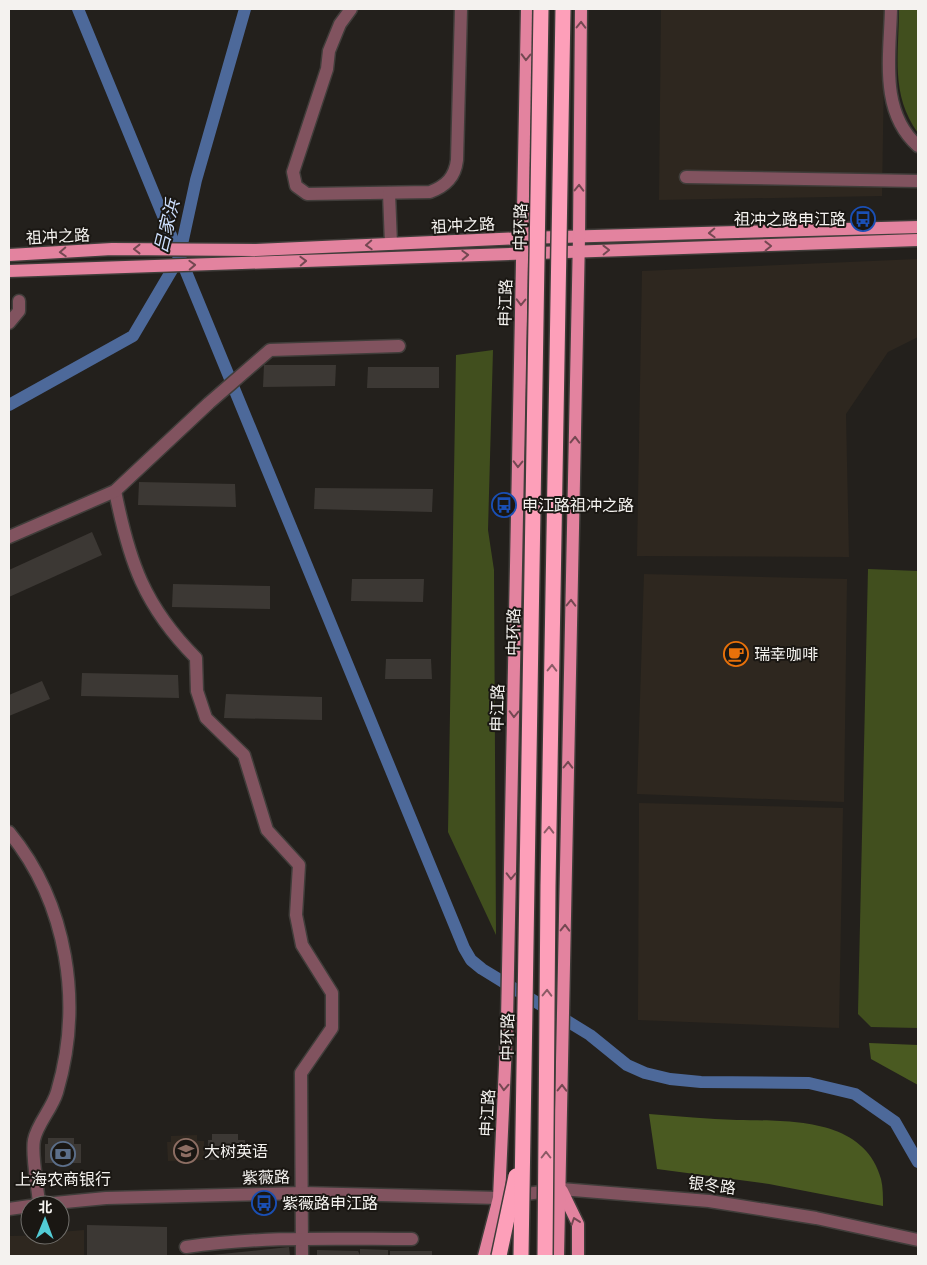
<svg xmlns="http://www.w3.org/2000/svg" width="927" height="1265" font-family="Roboto,'Noto Sans SC',sans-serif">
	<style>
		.built { fill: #2e271f }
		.green { fill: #414f1e }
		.forest { fill: #4a5a21 }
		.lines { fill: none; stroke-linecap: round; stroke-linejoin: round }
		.canal { stroke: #4d699a; stroke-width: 12 }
		.building { fill: #3c3834 }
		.minor-casing { stroke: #403d3a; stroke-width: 15 }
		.major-casing { stroke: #403d3a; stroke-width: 15 }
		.minor { stroke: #81535f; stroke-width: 12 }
		.major { stroke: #e3839f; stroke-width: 12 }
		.highway-bridge-casing { stroke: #403d3a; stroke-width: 18; stroke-linecap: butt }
		.highway-bridge { stroke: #fd9fb9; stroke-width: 15 }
		.oneway { stroke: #744852 }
		.oneway2 { stroke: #8c5b66 }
		.labels { text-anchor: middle; stroke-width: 4; stroke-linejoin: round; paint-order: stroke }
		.poi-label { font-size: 16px; fill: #f4f2ef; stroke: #1a1713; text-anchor: start }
		.street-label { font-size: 16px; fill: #f4f2ef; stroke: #1a1713 }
		.water-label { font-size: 18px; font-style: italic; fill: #cddffd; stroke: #1a1713 }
	</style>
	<rect width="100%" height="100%" fill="#23201c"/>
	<g class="built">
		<path d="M661,9H885L882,196L659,200Z"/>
		<path d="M918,259V337L888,352L846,414L849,557L637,556L642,271Z"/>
		<path d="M644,574L847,579L844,802L637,794Z"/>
		<path d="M639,803L843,808L839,1028L638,1020Z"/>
		<path d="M197,1135V1141H204V1160L168,1161L167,1142H171V1136Z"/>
		<path d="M84,1230V1256H9V1236L60,1235V1232Z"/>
	</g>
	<g class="green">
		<path d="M899,9H918V133C890,94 899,55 899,9Z"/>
		<path d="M493,350L488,530L494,570L496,935L448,832L456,355Z"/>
		<path d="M868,569L918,571V1028L871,1027L858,1014Z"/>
	</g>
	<g class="forest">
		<path d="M869,1043L918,1045V1085L871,1059Z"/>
		<path d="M649,1114C678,1116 708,1119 737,1120C788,1121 864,1117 881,1179C883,1187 883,1197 883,1206L769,1184L657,1169Z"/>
	</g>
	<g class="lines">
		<g class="canal">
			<path d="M78,9L464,948L471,960L482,969L590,1035L627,1065L645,1073L670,1079L701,1082L809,1083L855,1094L895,1122L918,1162"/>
			<path d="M9,405L133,336L179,258L196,180L245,9"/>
		</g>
	</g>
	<g class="building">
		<path d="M264,365H336L335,386L263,387Z"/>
		<path d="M368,367H439V388H367Z"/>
		<path d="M139,482L235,484L236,507L138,505Z"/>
		<path d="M315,488L433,489L432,512L314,509Z"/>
		<path d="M92,532L102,555L9,597V570Z"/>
		<path d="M352,579H424L423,602L351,601Z"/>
		<path d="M173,584L270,586V609L172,607Z"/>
		<path d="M386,659H431L432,679H385Z"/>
		<path d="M82,673L178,675L179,698L81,696Z"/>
		<path d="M42,681L50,699L9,716V695Z"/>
		<path d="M226,694L322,697V720L224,718Z"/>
		<path d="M212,1134H238V1140H245V1159L209,1160L208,1140H212Z"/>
		<path d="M48,1138H74V1144H81V1163H45V1144H48Z"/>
		<path d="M87,1225L167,1227V1256H87Z"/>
		<path d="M289,1247L290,1256H212V1255Z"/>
		<path d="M360,1249L388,1250V1256H317V1250L358,1251L360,1255Z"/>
		<rect x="390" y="1251" width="42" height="5"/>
	</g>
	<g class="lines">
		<defs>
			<g id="minor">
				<path d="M351,9L340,24L329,51L327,69L293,172L296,186L307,194L430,192C446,186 455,177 457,160L461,9"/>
				<path d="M891,9C890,55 879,112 918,146"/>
				<path d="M686,177L918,181"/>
				<path d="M389,193L391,244"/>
				<path d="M9,323L19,311V301"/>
				<path d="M115,491C129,561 144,606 196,658L197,691L206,718L244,755L267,830L299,865L296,915L302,945L332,993V1028L301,1073L302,1256"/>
				<path d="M9,537L115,491L209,403L270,350L399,346"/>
				<path d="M9,832C68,904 83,1004 57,1092C52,1109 37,1124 34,1140C31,1155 38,1188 39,1204"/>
				<path d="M34,1205L106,1198L303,1193L499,1198L561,1189L709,1201L816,1218L918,1240"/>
				<path d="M9,1209L30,1206"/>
				<path d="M186,1247C261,1236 337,1239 412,1239"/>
			</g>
			<g id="major">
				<path d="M9,255L112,249L256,250L523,238L918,227"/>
				<path d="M9,271L918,240"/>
				<path d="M562,1191L578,1224V1256"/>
				<path d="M484,1256L499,1198L507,1021L527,9"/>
				<path d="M558,1256L579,237L581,9"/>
			</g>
		</defs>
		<use href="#minor" class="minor-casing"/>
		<use href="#major" class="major-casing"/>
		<use href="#minor" class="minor"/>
		<use href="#major" class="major"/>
		<defs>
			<g id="highway-bridge">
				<path d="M499,1256L516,1176"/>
				<path d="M521,1256L541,9"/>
				<path d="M545,1256L548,886L563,9"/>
			</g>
		</defs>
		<use href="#highway-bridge" class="highway-bridge-casing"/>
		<use href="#highway-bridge" class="highway-bridge"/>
	</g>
	<defs><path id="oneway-chevron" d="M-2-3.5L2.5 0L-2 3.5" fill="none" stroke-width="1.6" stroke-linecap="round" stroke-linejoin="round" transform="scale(1.25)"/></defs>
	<g class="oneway">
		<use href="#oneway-chevron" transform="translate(581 25) rotate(-89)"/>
		<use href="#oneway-chevron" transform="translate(526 57) rotate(91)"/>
		<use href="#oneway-chevron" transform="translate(579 188) rotate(-89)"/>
		<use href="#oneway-chevron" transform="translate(712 233) rotate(178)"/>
		<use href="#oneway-chevron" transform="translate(369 245) rotate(177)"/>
		<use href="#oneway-chevron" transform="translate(768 246) rotate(-1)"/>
		<use href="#oneway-chevron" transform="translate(137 249) rotate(-180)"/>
		<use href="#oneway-chevron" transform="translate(606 250) rotate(-1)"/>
		<use href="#oneway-chevron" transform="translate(63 252) rotate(177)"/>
		<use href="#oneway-chevron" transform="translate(465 255) rotate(-2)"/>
		<use href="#oneway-chevron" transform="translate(303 261) rotate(-2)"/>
		<use href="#oneway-chevron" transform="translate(192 265) rotate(-2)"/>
		<use href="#oneway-chevron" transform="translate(521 302) rotate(91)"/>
		<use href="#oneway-chevron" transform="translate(575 440) rotate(-89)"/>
		<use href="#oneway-chevron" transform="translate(518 464) rotate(91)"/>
		<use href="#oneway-chevron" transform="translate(571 603) rotate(-89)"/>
		<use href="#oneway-chevron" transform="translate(514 714) rotate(91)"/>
		<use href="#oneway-chevron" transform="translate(568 765) rotate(-89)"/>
		<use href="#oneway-chevron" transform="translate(511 876) rotate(91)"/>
		<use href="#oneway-chevron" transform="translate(565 928) rotate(-89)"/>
		<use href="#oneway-chevron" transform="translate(504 1087) rotate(93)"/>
		<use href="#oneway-chevron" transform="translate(562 1088) rotate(-89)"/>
		<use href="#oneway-chevron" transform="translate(575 1221) rotate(-109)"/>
	</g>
	<g class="oneway2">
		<use href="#oneway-chevron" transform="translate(552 668) rotate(-89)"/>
		<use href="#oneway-chevron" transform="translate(549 830) rotate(-89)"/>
		<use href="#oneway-chevron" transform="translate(547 993) rotate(-89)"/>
		<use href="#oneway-chevron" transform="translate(546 1155) rotate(-90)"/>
	</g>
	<defs>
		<symbol id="bus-ring" viewBox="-11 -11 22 22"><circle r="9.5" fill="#1a1713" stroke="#1a4fb4" stroke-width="1.5"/><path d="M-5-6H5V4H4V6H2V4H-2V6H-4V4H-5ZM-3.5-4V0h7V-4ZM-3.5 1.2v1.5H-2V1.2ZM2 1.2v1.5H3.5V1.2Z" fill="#1a4fb4"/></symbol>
		<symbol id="cafe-ring" viewBox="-11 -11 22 22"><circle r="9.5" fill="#1a1713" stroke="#e8710a" stroke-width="1.5"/><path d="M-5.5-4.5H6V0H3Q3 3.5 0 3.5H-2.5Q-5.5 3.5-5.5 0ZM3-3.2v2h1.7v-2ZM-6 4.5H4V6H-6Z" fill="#e8710a"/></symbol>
		<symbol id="school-ring" viewBox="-11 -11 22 22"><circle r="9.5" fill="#1a1713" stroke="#8d6e63" stroke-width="1.5"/><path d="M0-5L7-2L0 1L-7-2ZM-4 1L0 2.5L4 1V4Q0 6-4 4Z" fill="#8d6e63"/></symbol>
		<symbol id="bank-ring" viewBox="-11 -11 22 22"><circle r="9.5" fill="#1a1713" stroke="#5c6f8a" stroke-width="1.5"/><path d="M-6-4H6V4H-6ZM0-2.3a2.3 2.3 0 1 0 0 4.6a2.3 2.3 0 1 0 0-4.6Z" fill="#5c6f8a"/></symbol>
	</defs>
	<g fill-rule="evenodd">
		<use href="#bus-ring" x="849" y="205" width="28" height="28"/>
		<use href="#bus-ring" x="490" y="491" width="28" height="28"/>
		<use href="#cafe-ring" x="722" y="640" width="28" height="28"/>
		<use href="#school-ring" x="172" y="1137" width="28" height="28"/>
		<use href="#bank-ring" x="49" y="1140" width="28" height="28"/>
		<use href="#bus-ring" x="250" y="1189" width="28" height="28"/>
	</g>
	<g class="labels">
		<g class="poi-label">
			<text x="846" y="225" text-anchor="end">祖冲之路申江路</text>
			<text x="522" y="511">申江路祖冲之路</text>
			<text x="754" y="660">瑞幸咖啡</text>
			<text x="204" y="1157">大树英语</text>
			<text x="63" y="1185" text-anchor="middle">上海农商银行</text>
			<text x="282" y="1209">紫薇路申江路</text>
		</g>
		<g class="street-label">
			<text transform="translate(463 225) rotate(-3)" y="6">祖冲之路</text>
			<text transform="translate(520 227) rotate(-89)" y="6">中环路</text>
			<text transform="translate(58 236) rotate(-3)" y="6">祖冲之路</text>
			<text transform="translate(505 303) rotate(-89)" y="6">申江路</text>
			<text transform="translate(513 632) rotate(-89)" y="6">中环路</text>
			<text transform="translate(497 708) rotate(-89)" y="6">申江路</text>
			<text transform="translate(507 1037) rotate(-89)" y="6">中环路</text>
			<text transform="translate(487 1113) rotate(-87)" y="6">申江路</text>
			<text transform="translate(266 1177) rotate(-1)" y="6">紫薇路</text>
			<text transform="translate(712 1185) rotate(7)" y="6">银冬路</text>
		</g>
		<g class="water-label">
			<text transform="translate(167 226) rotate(-76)" y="6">吕家浜</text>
		</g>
	</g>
	<rect width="927" height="1265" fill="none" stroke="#f4f2ef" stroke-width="20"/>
	<g transform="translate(45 1220) rotate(1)"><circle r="24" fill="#1a1713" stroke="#716f6b"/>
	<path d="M0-4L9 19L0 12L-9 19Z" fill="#52ccd6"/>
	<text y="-8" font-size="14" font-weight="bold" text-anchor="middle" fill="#f4f2ef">北</text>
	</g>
</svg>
